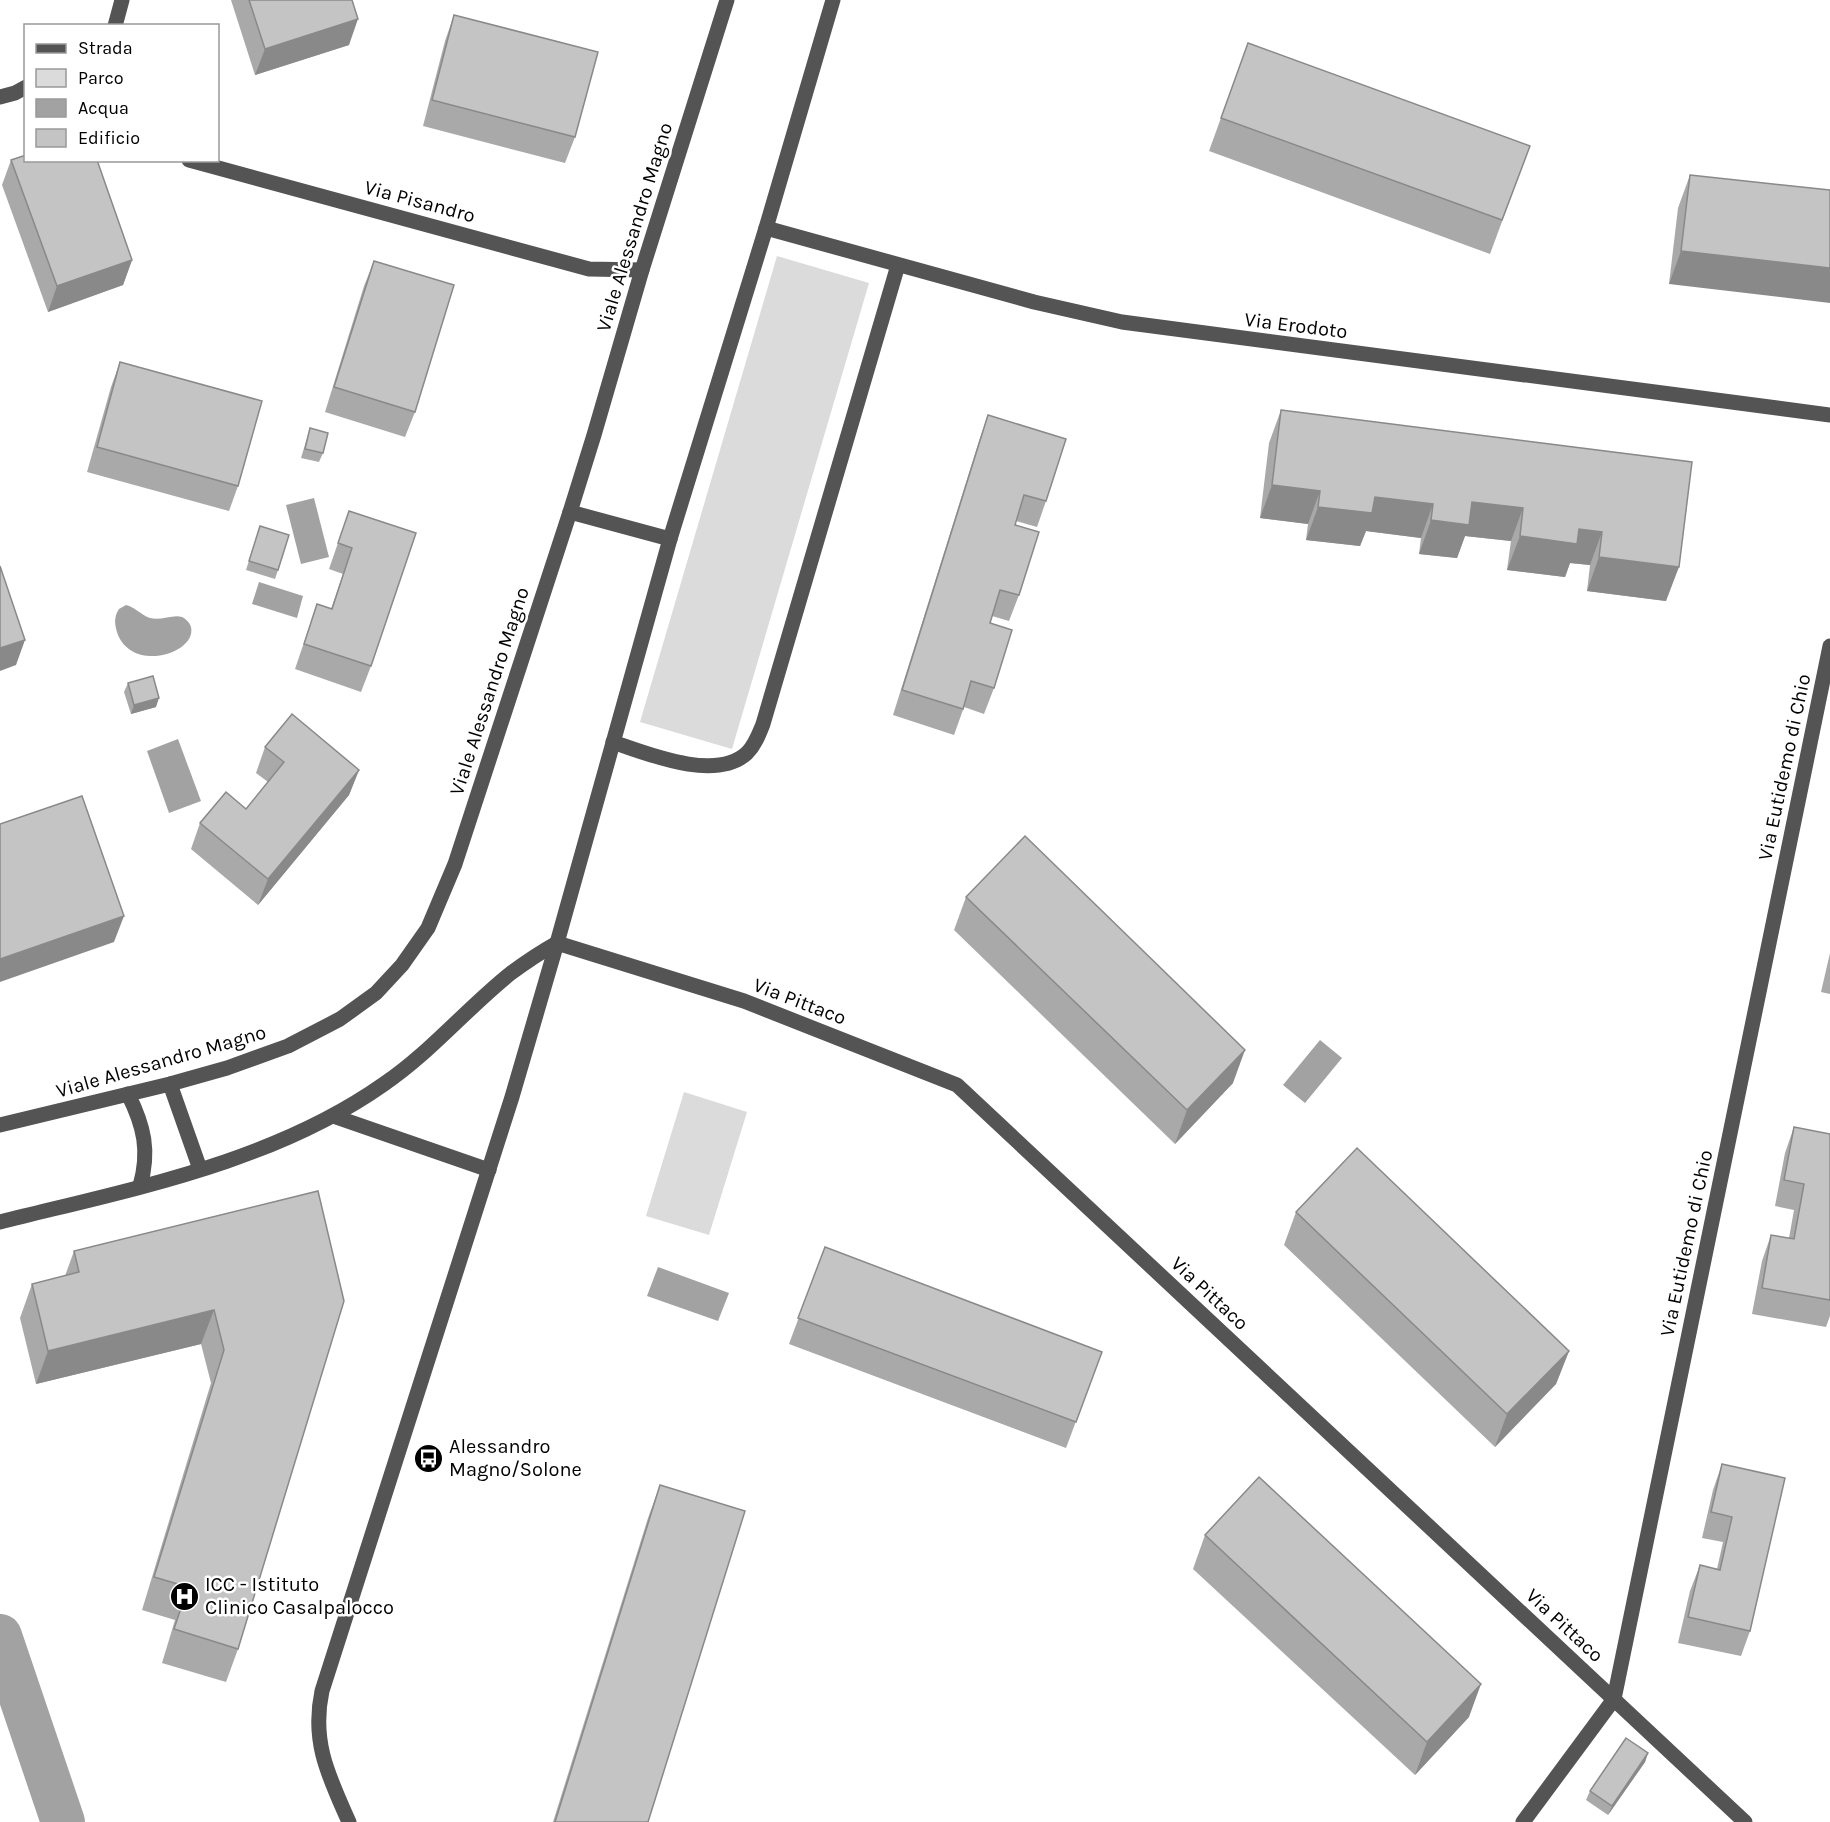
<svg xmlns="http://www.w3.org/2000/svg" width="1830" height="1822" font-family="Karla,sans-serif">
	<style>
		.green { fill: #dbdbdb }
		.water { fill: #a2a2a2 }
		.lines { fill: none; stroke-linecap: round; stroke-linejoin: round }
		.canal { stroke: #a2a2a2; stroke-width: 44 }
		.minor { stroke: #545454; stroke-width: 15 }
		.wall { fill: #a9a9a9 }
		.shaded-wall { fill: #898989 }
		.building { fill: #c4c4c4; stroke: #898989; stroke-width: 1.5 }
		.labels { text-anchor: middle; stroke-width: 5; stroke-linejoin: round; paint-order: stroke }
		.street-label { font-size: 20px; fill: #000; stroke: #fff }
		.poi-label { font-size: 20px; fill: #000; stroke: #fff; text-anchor: start }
	</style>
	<rect width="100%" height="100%" fill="#fff"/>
	<g class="green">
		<path d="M777,256L869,283L732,749L640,722Z"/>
		<path d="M684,1092L747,1112L709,1235L646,1216Z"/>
	</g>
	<g class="water">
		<path d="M314,498L329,557L301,564L286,505Z"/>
		<path d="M259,582L303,596L297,618L252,604Z"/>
		<path d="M126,605C135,607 141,615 150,618C161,621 173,614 182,617C186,619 190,623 191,627C197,653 134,673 118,635C115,626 113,618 119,609Z"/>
		<path d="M178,739L201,801L169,813L147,751Z"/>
		<path d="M1320,1040L1342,1058L1305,1103L1283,1085Z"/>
		<path d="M658,1267L729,1293L718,1321L647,1296Z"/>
	</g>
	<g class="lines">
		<path class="canal" d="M0,1636L63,1822"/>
		<g class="minor">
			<path d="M115,26L122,0"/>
			<path d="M0,97L15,93L26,87"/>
			<path d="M189,160L589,269L642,270"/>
			<path d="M766,228L1034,302L1122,322L1830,415"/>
			<path d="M570,512L670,539"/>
			<path d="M613,742C648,754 716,782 747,753C755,745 759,734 763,724L898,265"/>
			<path d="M557,943L744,1001L957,1085L1745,1822"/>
			<path d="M170,1084L200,1169"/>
			<path d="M128,1094C144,1126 150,1151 140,1186"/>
			<path d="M333,1116L489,1170"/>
			<path d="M0,1125L170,1084L227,1068L288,1046L340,1019L376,993L402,965L428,928L455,864L570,512L594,435L642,270L727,0"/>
			<path d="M0,1222C131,1189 272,1163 384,1084C431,1052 467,1008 511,973C526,962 541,952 557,943"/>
			<path d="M349,1822C329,1777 311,1742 322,1691L512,1097L557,943L670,539L766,228L833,0"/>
			<path d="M1523,1822L1614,1699L1830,646"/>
		</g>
	</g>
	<g class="wall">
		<path d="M231,0H352L349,45L255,75Z"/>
		<path d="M454,15L575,137L565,163L423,126L445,41Z"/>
		<path d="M1248,43L1530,146L1490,254L1209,151Z"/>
		<path d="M11,160L132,260L123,285L48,312L2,185Z"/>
		<path d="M1690,175L1830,190L1669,284L1678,208Z"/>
		<path d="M374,261L415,412L405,437L325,412L364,286Z"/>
		<path d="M120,362L238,486L229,511L87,472L111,387Z"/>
		<path d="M1281,410L1692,462L1666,601L1587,591L1590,565L1570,563L1565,577L1507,570L1511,541L1465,536L1457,558L1419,554L1421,538L1366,531L1360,546L1306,540L1308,524L1260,518L1269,443Z"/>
		<path d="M988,415L1046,501L1037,527L1016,521L1015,525L1019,595L1009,621L992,616L990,623L994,688L984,714L964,707L954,735L893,715L979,441Z"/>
		<path d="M310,428L323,453L319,462L301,458Z"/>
		<path d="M349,511L371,666L361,692L295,669L317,604L331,609L343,574L329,569Z"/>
		<path d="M260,526L278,570L275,579L246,570Z"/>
		<path d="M128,683L156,707L131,714L124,692Z"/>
		<path d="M265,747L359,770L349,795L258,905L191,849L200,823L246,809L268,782L256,773Z"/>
		<path d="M966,897L1233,1083L1175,1144L954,930Z"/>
		<path d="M1830,953V994L1821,992Z"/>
		<path d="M1794,1127L1830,1134V1316L1826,1327L1752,1314L1762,1261L1771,1235L1789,1238L1794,1210L1775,1206L1785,1153Z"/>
		<path d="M318,1191L238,1649L226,1682L162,1663L175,1620L142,1610L211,1383L201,1344L36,1384L20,1318L32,1284L65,1276L74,1251Z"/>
		<path d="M1296,1212L1569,1351L1556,1384L1495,1447L1284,1245Z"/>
		<path d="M825,1247L1102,1352L1066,1448L789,1344Z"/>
		<path d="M1722,1464L1785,1478L1750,1631L1741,1656L1678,1643L1690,1591L1700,1565L1717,1569L1723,1542L1702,1538L1713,1490Z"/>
		<path d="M660,1485L648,1822H553L648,1518Z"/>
		<path d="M1205,1535L1469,1717L1415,1775L1193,1569Z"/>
		<path d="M1648,1753L1645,1762L1608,1815L1586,1800L1590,1791Z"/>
	</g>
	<g class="shaded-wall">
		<path d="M358,19L349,45L255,75L265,49Z"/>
		<path d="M1681,251L1830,268V303L1669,284Z"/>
		<path d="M132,260L123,285L48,312L57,286Z"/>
		<path d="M1272,485L1320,491L1308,524L1260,518Z"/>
		<path d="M1375,497L1433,504L1421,538L1366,531L1360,546L1306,540L1318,507Z"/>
		<path d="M1472,502L1523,508L1511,541L1465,536L1457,558L1419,554L1431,520Z"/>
		<path d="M1579,529L1602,532L1590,565L1570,563L1565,577L1507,570L1520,536Z"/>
		<path d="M1599,557L1679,567L1666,601L1587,591Z"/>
		<path d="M25,640L16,665L0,671V648Z"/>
		<path d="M159,698L156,707L131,714L134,705Z"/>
		<path d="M359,770L349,795L258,905L268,879Z"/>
		<path d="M124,916L114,942L0,982V959Z"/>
		<path d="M1245,1050L1233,1083L1175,1144L1187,1110Z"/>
		<path d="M214,1310L201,1344L36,1384L48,1351Z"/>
		<path d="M1569,1351L1556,1384L1495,1447L1507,1414Z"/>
		<path d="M1481,1684L1469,1717L1415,1775L1427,1742Z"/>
		<path d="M1648,1753L1645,1762L1608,1815L1612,1806Z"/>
	</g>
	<g class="building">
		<path d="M249,0H352L358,19L265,49Z"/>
		<path d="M454,15L598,52L575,137L432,100Z"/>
		<path d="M1248,43L1530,146L1502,220L1221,118Z"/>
		<path d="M26,155V160H97L132,260L57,286L11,160Z"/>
		<path d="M1690,175L1830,190V268L1681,251Z"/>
		<path d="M374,261L454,285L415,412L334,387Z"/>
		<path d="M120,362L262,401L238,486L97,447Z"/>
		<path d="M1281,410L1692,462L1679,567L1599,557L1602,532L1579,529L1577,544L1520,536L1523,508L1472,502L1469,525L1431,520L1433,504L1375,497L1372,513L1318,507L1320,491L1272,485Z"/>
		<path d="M988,415L1066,439L1046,501L1024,495L1015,525L1039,532L1019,595L1000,590L990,623L1012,630L994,688L971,681L963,709L902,690Z"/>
		<path d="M310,428L328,433L323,453L305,449Z"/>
		<path d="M349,511L416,533L371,666L304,644L317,604L332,609L352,548L338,543Z"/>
		<path d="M260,526L289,535L278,570L249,561Z"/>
		<path d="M0,566L25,640L0,648Z"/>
		<path d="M153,676L159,698L134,705L128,683Z"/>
		<path d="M292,714L359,770L268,879L200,823L226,792L246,809L284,762L265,747Z"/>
		<path d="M82,796L124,916L0,959V824Z"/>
		<path d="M1025,836L1245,1050L1187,1110L966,897Z"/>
		<path d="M1794,1127L1830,1134V1300L1762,1288L1771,1235L1794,1239L1804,1184L1784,1180Z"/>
		<path d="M1357,1148L1569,1351L1507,1414L1296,1212Z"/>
		<path d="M318,1191L344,1301L238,1649L174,1629L188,1587L154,1577L224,1350L214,1310L48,1351L32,1284L79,1272L74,1251Z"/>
		<path d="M825,1247L1102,1352L1076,1422L798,1318Z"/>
		<path d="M1722,1464L1785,1478L1750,1631L1688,1617L1700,1565L1720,1570L1732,1517L1711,1512Z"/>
		<path d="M1259,1477L1481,1684L1427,1742L1205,1535Z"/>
		<path d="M660,1485L745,1511L648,1822H555Z"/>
		<path d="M1626,1738L1648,1753L1612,1806L1590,1791Z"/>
	</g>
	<defs>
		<symbol id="bus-disc" viewBox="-11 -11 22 22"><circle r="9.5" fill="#000" stroke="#fff"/><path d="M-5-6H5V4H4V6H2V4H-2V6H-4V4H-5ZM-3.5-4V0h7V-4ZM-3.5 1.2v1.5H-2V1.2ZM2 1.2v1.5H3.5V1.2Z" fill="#fff"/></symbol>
		<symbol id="hospital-disc" viewBox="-11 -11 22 22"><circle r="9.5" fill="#000" stroke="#fff"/><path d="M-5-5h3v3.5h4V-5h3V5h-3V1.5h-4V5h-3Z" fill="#fff"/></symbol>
	</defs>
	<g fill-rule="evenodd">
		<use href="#bus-disc" x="412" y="1442" width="33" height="33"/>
		<use href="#hospital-disc" x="168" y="1580" width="33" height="33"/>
	</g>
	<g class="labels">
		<g class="street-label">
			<text transform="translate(420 201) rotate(15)" y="7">Via Pisandro</text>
			<text transform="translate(634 227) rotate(-73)" y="7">Viale Alessandro Magno</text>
			<text transform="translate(1296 325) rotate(7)" y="7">Via Erodoto</text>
			<text transform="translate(489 691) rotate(-72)" y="7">Viale Alessandro Magno</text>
			<text transform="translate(1784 767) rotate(-78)" y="7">Via Eutidemo di Chio</text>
			<text transform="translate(800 1001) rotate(21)" y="7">Via Pittaco</text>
			<text transform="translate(161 1061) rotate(-16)" y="7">Viale Alessandro Magno</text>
			<text transform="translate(1686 1243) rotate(-78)" y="7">Via Eutidemo di Chio</text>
			<text transform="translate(1210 1293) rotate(43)" y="7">Via Pittaco</text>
			<text transform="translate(1565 1625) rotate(43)" y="7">Via Pittaco</text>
		</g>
		<g class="poi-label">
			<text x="449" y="1453">Alessandro<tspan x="449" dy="23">Magno/Solone</tspan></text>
			<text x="205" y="1591">ICC - Istituto<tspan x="205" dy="23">Clinico Casalpalocco</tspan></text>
		</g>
	</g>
	<rect x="24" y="24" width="195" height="138" fill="#ffffff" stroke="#999999" stroke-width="1.5"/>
	<rect x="36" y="44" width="30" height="9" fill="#545454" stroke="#999999" stroke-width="1.5"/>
	<text x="78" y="54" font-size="18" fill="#000000">Strada</text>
	<rect x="36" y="69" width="30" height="18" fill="#dbdbdb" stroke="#999999" stroke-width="1.5"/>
	<text x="78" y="84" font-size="18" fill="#000000">Parco</text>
	<rect x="36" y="99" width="30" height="18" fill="#a2a2a2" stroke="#999999" stroke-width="1.5"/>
	<text x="78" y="114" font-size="18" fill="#000000">Acqua</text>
	<rect x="36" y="129" width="30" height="18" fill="#c4c4c4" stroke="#999999" stroke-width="1.5"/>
	<text x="78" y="144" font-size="18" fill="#000000">Edificio</text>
</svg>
